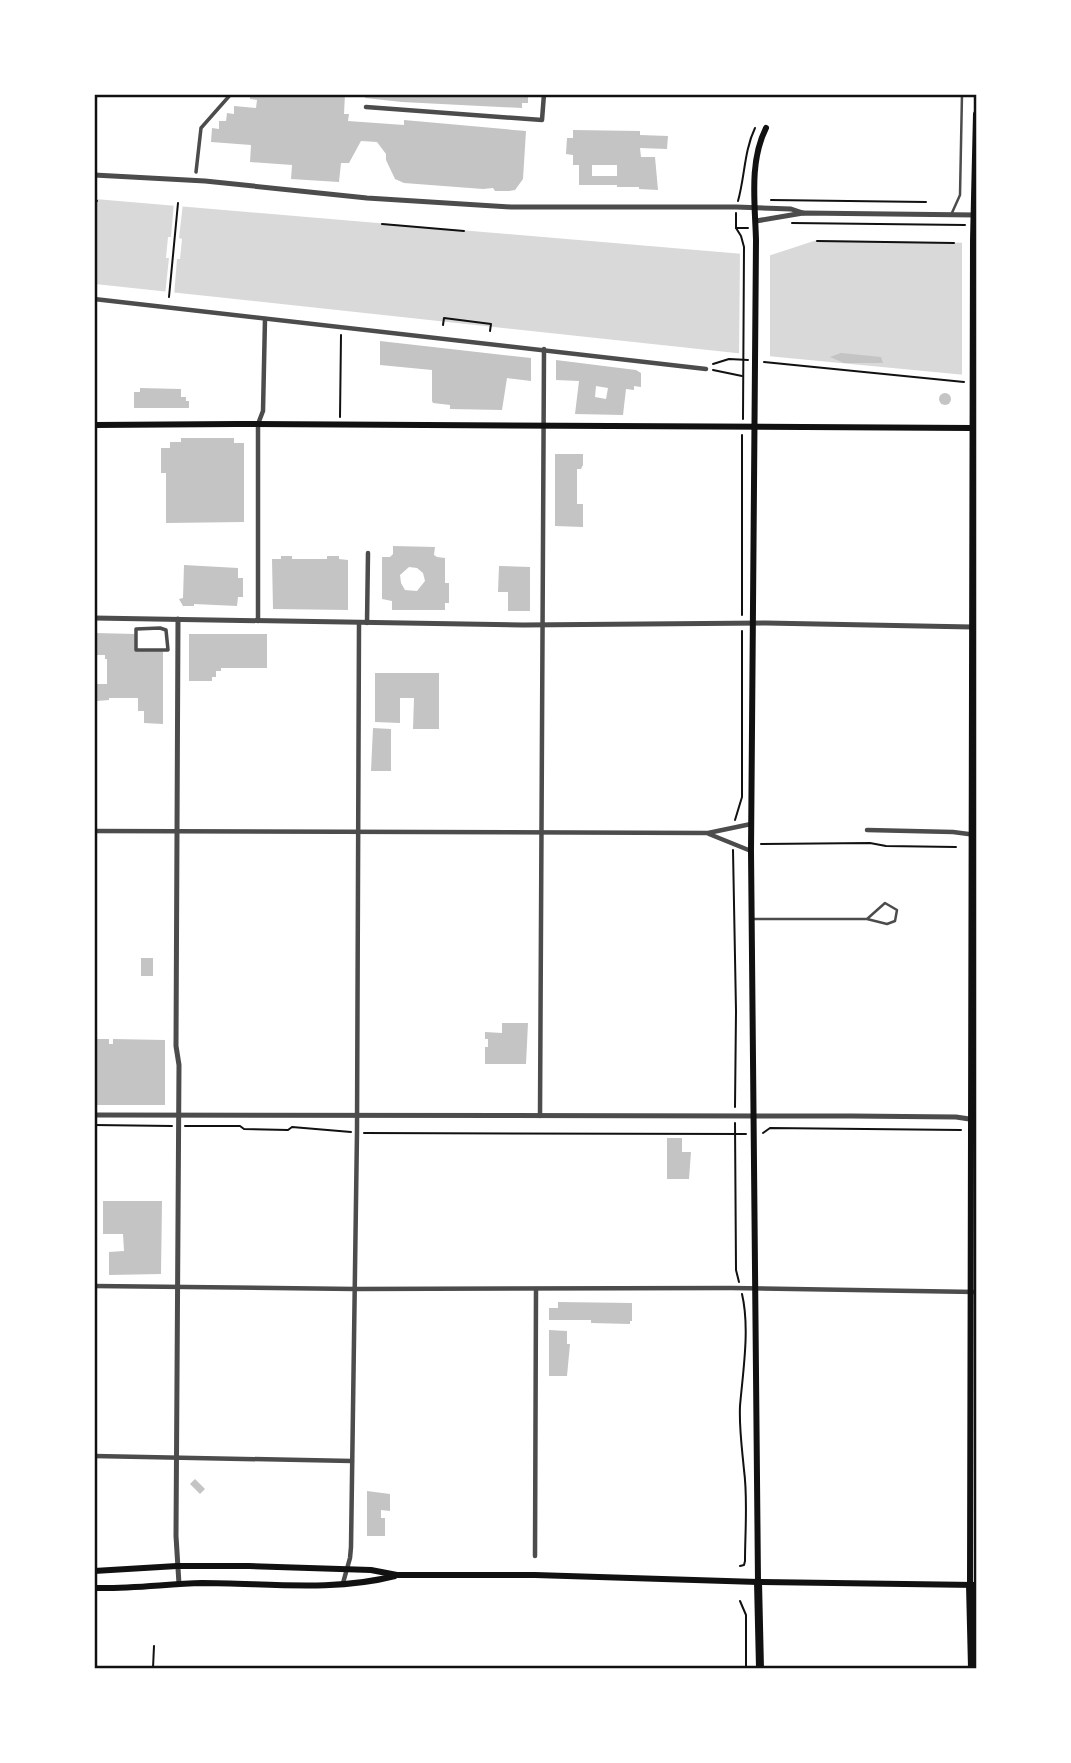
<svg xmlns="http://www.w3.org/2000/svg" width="1071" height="1763" font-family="Lato,sans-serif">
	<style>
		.water { fill: #d9d9d9 }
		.pier { fill: #fff }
		.building { fill: #c4c4c4; fill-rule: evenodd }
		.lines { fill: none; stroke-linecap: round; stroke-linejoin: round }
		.path { stroke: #111; stroke-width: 2 }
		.service { stroke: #4c4c4c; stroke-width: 2.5 }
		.pedestrian { stroke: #4c4c4c; stroke-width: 3.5 }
		.minor { stroke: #4c4c4c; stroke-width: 4.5 }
		.tertiary { stroke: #4c4c4c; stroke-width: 5 }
		.secondary { stroke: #111; stroke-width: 6 }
		.trunk { stroke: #111; stroke-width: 8 }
		.neatline { fill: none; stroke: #111; stroke-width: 2.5 }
	</style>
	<rect width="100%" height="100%" fill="#fff"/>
	<path class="water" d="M95,199L768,256L817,240L976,243V376L736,353L95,284Z"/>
	<g class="pier">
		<path d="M174,202L183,203L179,238L182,239L180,259H177L174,296L165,295L169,258H166L168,237H171Z"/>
		<rect x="962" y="239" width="14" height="140"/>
		<path d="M740,250L770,252V360L739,357Z"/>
	</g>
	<g class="building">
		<path d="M250,94H345L344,114H349L348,121L404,125V120L526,131L523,179L515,190L509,191H495L493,188L483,189L404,183L395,179L386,160V154L377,142L361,141L349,163H341L339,182L291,179L292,165L250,162L251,145L211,142L212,128L219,129V121H226L227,113L234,114V106L256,108L257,100L250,99Z"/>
		<path d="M365,94H528V103H522V108L402,102L365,98Z"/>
		<path d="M573,130L640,131V135L668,136L667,149L640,148L641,157H655L658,190L639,189V187H617V185H579V165H573V155L566,154L567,138H573ZM592,165H617V176H592Z"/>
		<path d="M380,341L531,358V381L507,378L502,410L450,409V405L433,403L432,401V370L380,365Z"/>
		<path d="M841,353L881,357L883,363H844L830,357Z"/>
		<path d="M556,360L636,370L641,373V387L634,386V390L626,389L623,415L575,414L579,381L556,380ZM596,386L608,388L606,399L595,397Z"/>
		<path d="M140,388L181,389V397H186V401H189V408H134V392H140Z"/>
		<circle cx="945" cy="399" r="6"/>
		<path d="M181,438H234V443H244V522L166,523V473H161V448H170V442H181Z"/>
		<path d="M555,454H583V465L581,469H577V504H583V527L555,526Z"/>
		<path d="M393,546L435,547L434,555L437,557L445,558V583H449V603H445V610H392V601L382,599V557H390L393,554ZM409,567L417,568L423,573L425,581L417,591L405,590L401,583L400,575Z"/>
		<path d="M281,556H292V559H327V556H339V559L348,560V610L273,609L272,559H281Z"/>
		<path d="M184,565L238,568V578H243V597H238L237,606L194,604V606H183L179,599L183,598Z"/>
		<path d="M499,566L530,567V611H508V592H498Z"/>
		<path d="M94,633L136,634V650H163V724L144,723V711H138V698H109V700L97,701V684H107V659H105V655H94Z"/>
		<path d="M189,634H267V668H221V671H216V677H212V681H189Z"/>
		<path d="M375,673H439V729H413L414,698H400V723L375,722Z"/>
		<path d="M373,728L391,729V771H371Z"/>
		<rect x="141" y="958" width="12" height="18"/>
		<path d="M502,1023H528L526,1064H485V1047H488V1039H485V1032L502,1033Z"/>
		<path d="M94,1039H109V1044H113V1039L165,1040V1105H94Z"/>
		<path d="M667,1138H682V1152H691L689,1179H667Z"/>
		<path d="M103,1201H162L161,1274L109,1275V1252L124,1251L123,1234H103Z"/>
		<path d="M558,1302L632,1303V1321H630V1324L591,1323V1320H549V1308H558Z"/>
		<path d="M549,1330L567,1331V1344H570L567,1376H549Z"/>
		<path d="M195,1479L205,1489L200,1494L190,1484Z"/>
		<path d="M367,1491L390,1494V1511L381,1510V1518H385V1536H367Z"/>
	</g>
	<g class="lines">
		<g class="path">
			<path d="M94,200L97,201"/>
			<path d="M771,200L926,202"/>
			<path d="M738,201C745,176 744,151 755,128"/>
			<path d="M736,213V228L741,236L744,247L743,419"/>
			<path d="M792,223L965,225"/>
			<path d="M382,224L464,231"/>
			<path d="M736,228H748"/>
			<path d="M817,241L954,243"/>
			<path d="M169,297L178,203"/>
			<path d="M443,325L444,318L491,324L490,331"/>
			<path d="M764,362L964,382"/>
			<path d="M713,364L729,359L748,360"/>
			<path d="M713,370L742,376"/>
			<path d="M340,417L341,335"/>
			<path d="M742,615V435"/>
			<path d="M735,820L742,797V631"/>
			<path d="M761,844L870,843L886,846L956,847"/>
			<path d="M733,850L736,1011L735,1107"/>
			<path d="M735,1123L736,1270L739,1282"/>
			<path d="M94,1125L172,1126"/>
			<path d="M185,1126H240L244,1129L288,1130L292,1127L351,1132"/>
			<path d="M364,1133L746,1134"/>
			<path d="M763,1133L770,1128L961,1130"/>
			<path d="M740,1566L744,1565L745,1561C745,1531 748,1499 744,1470C742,1448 739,1428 740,1406C743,1371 750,1328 742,1294"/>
			<path d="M740,1601L746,1615V1668"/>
			<path d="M153,1668L154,1646"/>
		</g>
		<g class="service">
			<path d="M951,215L960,195L962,94"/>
			<path d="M752,919H867L887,924L895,921L897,910L885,903L867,919"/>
		</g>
		<g class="pedestrian">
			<path d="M196,172L201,128L231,94"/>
			<path d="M160,628L166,630L168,650H136V629Z"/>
		</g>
		<g class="minor">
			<path d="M366,107L542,120L544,94"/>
			<path d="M94,299L706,369"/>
			<path d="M258,621V424L263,411L265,319"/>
			<path d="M367,623L368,553"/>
			<path d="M867,830L953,832L976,835"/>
			<path d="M94,831L708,833L751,824"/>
			<path d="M709,834L751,851"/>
			<path d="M540,1116L544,349"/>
			<path d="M94,1286L355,1289L731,1288L976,1292"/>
			<path d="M94,1456L352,1461"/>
			<path d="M535,1556L536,1289"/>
			<path d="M343,1583L350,1558L351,1547L357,1132L359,623"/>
		</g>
		<g class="tertiary">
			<path d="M94,175L205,181L367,198L511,207H736L791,209L803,213"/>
			<path d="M756,221L803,213L976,215"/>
			<path d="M94,618L523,625L766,623L972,627"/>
			<path d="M178,619L176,1046L179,1065L176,1536L179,1584"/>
			<path d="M94,1115L852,1116L956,1117L976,1120"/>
		</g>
		<g class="secondary">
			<path d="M94,425L237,424L972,428"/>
			<path d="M94,1571L177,1566H249L371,1570L397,1575H535L758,1582L976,1585"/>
			<path d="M758,1582L751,851L756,240C755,203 749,162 766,128"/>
			<path d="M970,1585L973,240L976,114"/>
			<path d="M94,1588C131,1589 166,1584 202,1583C266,1583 333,1592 395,1576"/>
		</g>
		<g class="trunk">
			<path d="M758,1582L760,1668"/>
			<path d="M970,1585L972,1668"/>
		</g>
	</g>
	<rect width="1071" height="1763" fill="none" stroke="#ffffff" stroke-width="192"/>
	<rect x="96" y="96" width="879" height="1571" class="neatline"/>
</svg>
